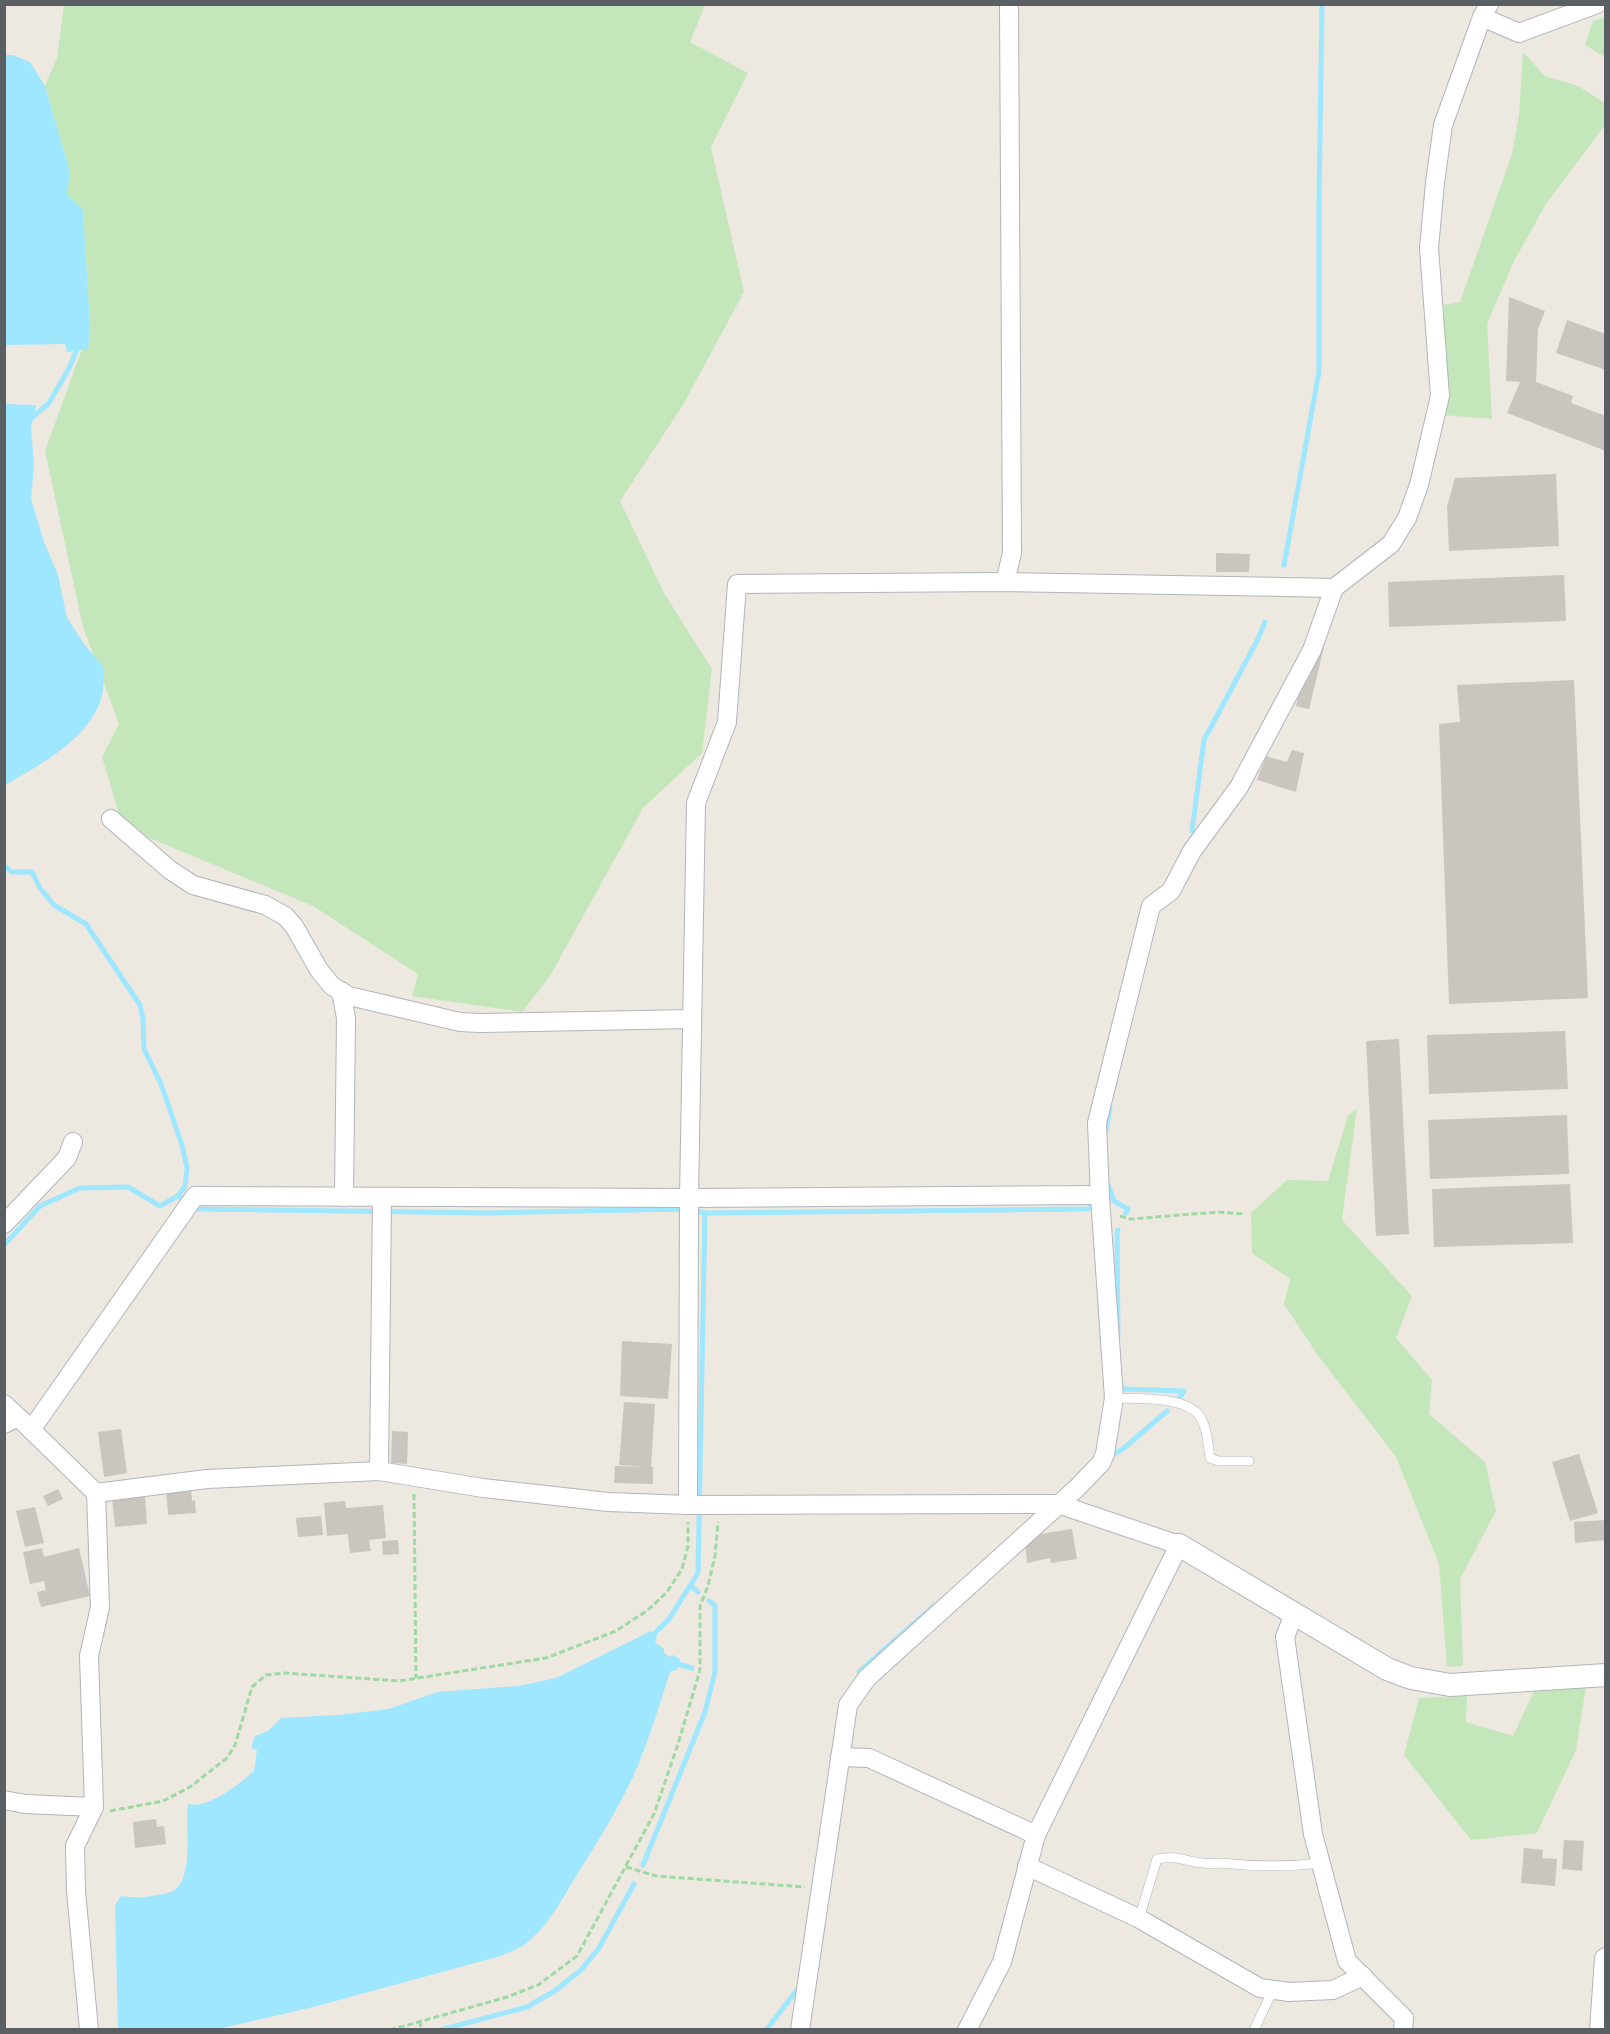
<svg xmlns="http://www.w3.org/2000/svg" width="1610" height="2034" font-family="'Source Sans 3',sans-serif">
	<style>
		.green { fill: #c3e7bb }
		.water { fill: #9fe6ff }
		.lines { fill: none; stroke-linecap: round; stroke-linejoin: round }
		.stream { stroke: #9fe6ff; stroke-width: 5 }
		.building { fill: #cac5bf }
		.service-casing { stroke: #b1b5b9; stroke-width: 10 }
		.minor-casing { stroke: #b1b5b9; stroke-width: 20 }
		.tertiary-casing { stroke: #b1b5b9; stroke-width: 24 }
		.path { stroke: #9dd9a2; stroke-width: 3; stroke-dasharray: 6 3; stroke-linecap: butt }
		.service { stroke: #fff; stroke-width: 9 }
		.minor { stroke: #fff; stroke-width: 18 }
		.tertiary { stroke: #fff; stroke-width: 22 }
	</style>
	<rect width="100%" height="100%" fill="#ede8e0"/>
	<g class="green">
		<path d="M64,4L705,5L690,42L748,73L711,147L744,292L683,405L620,501L664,593L712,669L702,753L643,808L550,976L522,1012L412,996L418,974L313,906L123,827L102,757L119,724L83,627L45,451L82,349H88L90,325L83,211L67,194L70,172L45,86L57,58Z"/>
		<path d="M1605,17H1606L1605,57L1585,45L1593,21Z"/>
		<path d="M1523,52L1545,76L1578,86L1605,103V125L1546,204L1514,261L1487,324L1492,419L1444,415V305L1460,302L1512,154L1519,115Z"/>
		<path d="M1357,1108L1342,1220L1412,1296L1396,1338L1432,1380L1429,1414L1485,1462L1496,1511L1460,1579L1463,1666L1447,1667L1439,1564L1396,1457L1317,1354L1284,1304L1290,1279L1252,1253L1251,1213L1287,1180L1328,1181L1348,1116Z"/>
		<path d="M1586,1686L1576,1750L1537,1833L1471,1840L1404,1755L1419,1698L1467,1696L1466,1722L1513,1736L1534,1691Z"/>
	</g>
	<g class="water">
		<path d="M5,55H13L30,62L45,86L70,172L67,194L83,211L90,325L88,349L67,352L65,344L5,345Z"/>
		<path d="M5,404L36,405L31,428L34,465L31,499L44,542L58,575L67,618L85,645L104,668C103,677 104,687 102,696C90,739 41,764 5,785Z"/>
		<path d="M651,1631L657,1636L655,1642L664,1649V1653L670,1657L673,1655L680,1659L677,1670L671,1671L669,1675C659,1707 649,1739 636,1770C619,1808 597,1843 575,1878C562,1899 549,1924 530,1940C521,1949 509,1952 497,1957L317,2006L218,2029H118L115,1905L121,1896C134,1898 144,1898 157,1895C163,1894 170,1893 175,1890C194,1874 185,1827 188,1804C209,1809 239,1784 254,1771L257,1750L251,1748L255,1736L268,1731L281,1718L338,1715L389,1709L437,1692L518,1686L556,1678Z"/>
	</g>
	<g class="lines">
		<g class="stream">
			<path d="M34,416L49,403L69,368L77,349"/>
			<path d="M1284,565L1319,372V204L1322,4"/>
			<path d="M1192,831L1204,740L1258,639L1265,622"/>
			<path d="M4,866L12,872H32L40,888L54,905L86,924L140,1005L143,1019L144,1049L161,1084L182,1145L187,1168L185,1186L178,1196"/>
			<path d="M1106,1131L1110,1107"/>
			<path d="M1108,1185L1114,1201L1128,1209L1126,1213"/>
			<path d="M1118,1230L1117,1233L1118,1336"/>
			<path d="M4,1245L40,1206L80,1188L128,1187L160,1206L178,1196L197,1209L488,1213L679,1209L705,1213"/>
			<path d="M1119,1381L1123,1389L1184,1391L1179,1398"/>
			<path d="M1110,1456L1123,1449L1167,1411"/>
			<path d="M691,1586L698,1592"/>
			<path d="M654,1634L669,1619L698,1573L705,1213L1088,1209L1097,1203"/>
			<path d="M678,1664L692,1668"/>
			<path d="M859,1672L934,1606"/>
			<path d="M643,1865L705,1712L715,1672V1605L709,1601"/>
			<path d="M440,2030L527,2007L556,1990L581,1970L599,1948L634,1884"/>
			<path d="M766,2030L797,1990"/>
		</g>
	</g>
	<g class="building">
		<path d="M1509,297L1545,311L1538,329L1536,382L1573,396L1571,403L1606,416V451L1507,413L1520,382L1506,381Z"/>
		<path d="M1567,320L1606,334V370L1556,353Z"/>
		<path d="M1556,474L1559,546L1449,551L1447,507L1455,478Z"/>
		<path d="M1216,553L1250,554L1249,572H1216Z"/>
		<path d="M1564,575L1566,621L1389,627L1388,582Z"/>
		<path d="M1321,642L1325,643L1309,709L1296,706L1301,681Z"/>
		<path d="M1574,680L1588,998L1449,1004L1439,724L1460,722L1457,685Z"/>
		<path d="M1292,750L1304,753L1296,792L1257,780L1266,756L1287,762Z"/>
		<path d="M1565,1031L1568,1089L1429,1094L1427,1035Z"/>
		<path d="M1399,1039L1409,1234L1376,1236L1366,1041Z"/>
		<path d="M1567,1115L1569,1174L1430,1179L1428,1120Z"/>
		<path d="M1570,1184L1573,1243L1434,1247L1432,1189Z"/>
		<path d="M622,1341L672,1344L668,1399L620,1396Z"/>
		<path d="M624,1402L655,1404L651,1467H653V1484L614,1483L615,1466L647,1467L619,1465Z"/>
		<path d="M121,1429L127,1473L104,1477L98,1432Z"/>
		<path d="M392,1431L408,1432L407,1464L391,1463Z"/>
		<path d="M1579,1454L1598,1513L1570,1521L1552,1462Z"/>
		<path d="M191,1488L192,1501L195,1500L196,1513L168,1515L166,1490Z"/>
		<path d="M58,1489L63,1499L48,1506L43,1496Z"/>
		<path d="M145,1496L147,1524L115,1527L112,1498Z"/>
		<path d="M345,1501L346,1508L383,1505L386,1538L369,1540L371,1551L350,1553L348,1534L327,1536L324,1503Z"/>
		<path d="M35,1507L44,1543L25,1547L16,1511Z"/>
		<path d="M321,1516L323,1535L298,1537L296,1518Z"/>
		<path d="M1606,1520V1540L1575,1543L1574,1522Z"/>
		<path d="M1072,1529L1077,1559L1051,1563L1050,1558L1027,1563L1025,1540L1035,1539L1034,1535Z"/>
		<path d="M398,1540L399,1554L383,1555L382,1541Z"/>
		<path d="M42,1548L44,1557L79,1548L90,1596L41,1607L37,1592L46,1590L44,1581L30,1584L23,1552Z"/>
		<path d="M156,1819L157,1827L164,1826L166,1844L135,1848L133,1822Z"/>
		<path d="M1564,1840L1584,1841L1582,1871L1562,1869Z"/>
		<path d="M1524,1848L1543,1850L1542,1858L1557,1859L1555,1886L1521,1883Z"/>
	</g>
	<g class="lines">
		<defs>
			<g id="service">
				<path d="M1114,1398C1136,1399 1180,1396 1197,1413C1207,1423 1208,1444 1210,1458L1218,1461H1249"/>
				<path d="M1139,1919L1157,1859C1175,1855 1185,1861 1202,1863C1208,1864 1215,1863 1221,1863C1257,1867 1287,1867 1322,1863"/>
				<path d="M1254,2030L1273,1990"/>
			</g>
			<g id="minor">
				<path d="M1482,17L1519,33L1597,4"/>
				<path d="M1005,582L1012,553L1009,4"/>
				<path d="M111,819L170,870L193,885L265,905L285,916L294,926L319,970L332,986L349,996L460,1022L480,1023L692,1019"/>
				<path d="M341,991L346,1018L344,1197"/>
				<path d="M4,1224L67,1158L73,1142"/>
				<path d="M4,1404L18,1417"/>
				<path d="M4,1424L18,1417L96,1493L100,1607L89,1656L94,1807L75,1846L76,1891L89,2030"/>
				<path d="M31,1430L195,1196L689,1198L1100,1195"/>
				<path d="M379,1471L382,1197"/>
				<path d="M96,1493L207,1479L379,1471L483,1488L608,1502L688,1505L1058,1504L1179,1545L1036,1835L1002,1962L967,2030"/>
				<path d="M688,1505L689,1198L696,803L727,722L737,584L1005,582L1334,588"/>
				<path d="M1294,1614L1285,1637L1313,1834L1347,1961L1404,2018L1403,2030"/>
				<path d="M840,1757L869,1758L1036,1835"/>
				<path d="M4,1800L25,1804L94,1807"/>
				<path d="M1027,1866L1138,1918L1260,1988L1289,1992L1333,1990L1363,1976"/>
				<path d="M800,2030L848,1705L867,1678L1077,1488L1101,1463L1105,1454L1114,1398L1100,1197L1097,1123L1151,906L1171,891L1192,851L1239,787L1312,650L1334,588L1391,544L1407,518L1419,485L1440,396L1429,248L1435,183L1443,125L1482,17L1489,4"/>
			</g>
			<g id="tertiary">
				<path d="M1179,1545L1387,1669L1411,1678L1450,1685L1606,1675"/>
				<path d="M1601,2030L1606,1959"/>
			</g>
		</defs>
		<use href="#service" class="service-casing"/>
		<use href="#minor" class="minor-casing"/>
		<use href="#tertiary" class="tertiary-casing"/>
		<g class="path">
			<path d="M1120,1216L1130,1219L1218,1212L1244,1214"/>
			<path d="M414,1494L416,1678"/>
			<path d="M110,1811L163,1801L190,1787L227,1758L235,1745L252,1687L266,1675L284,1673L399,1681L546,1658L616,1631L648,1610L667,1592L682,1569L688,1546V1522"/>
			<path d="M626,1867L656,1876L805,1887"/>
			<path d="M419,2021L422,2030"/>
			<path d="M390,2030L507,1997L538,1985L577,1956L654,1814L678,1744L700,1670V1606L708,1586L715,1556L718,1522"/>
		</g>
		<use href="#service" class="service"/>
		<use href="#minor" class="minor"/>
		<use href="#tertiary" class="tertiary"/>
	</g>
	<rect width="1610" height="2034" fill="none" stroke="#595f62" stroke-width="12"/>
</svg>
